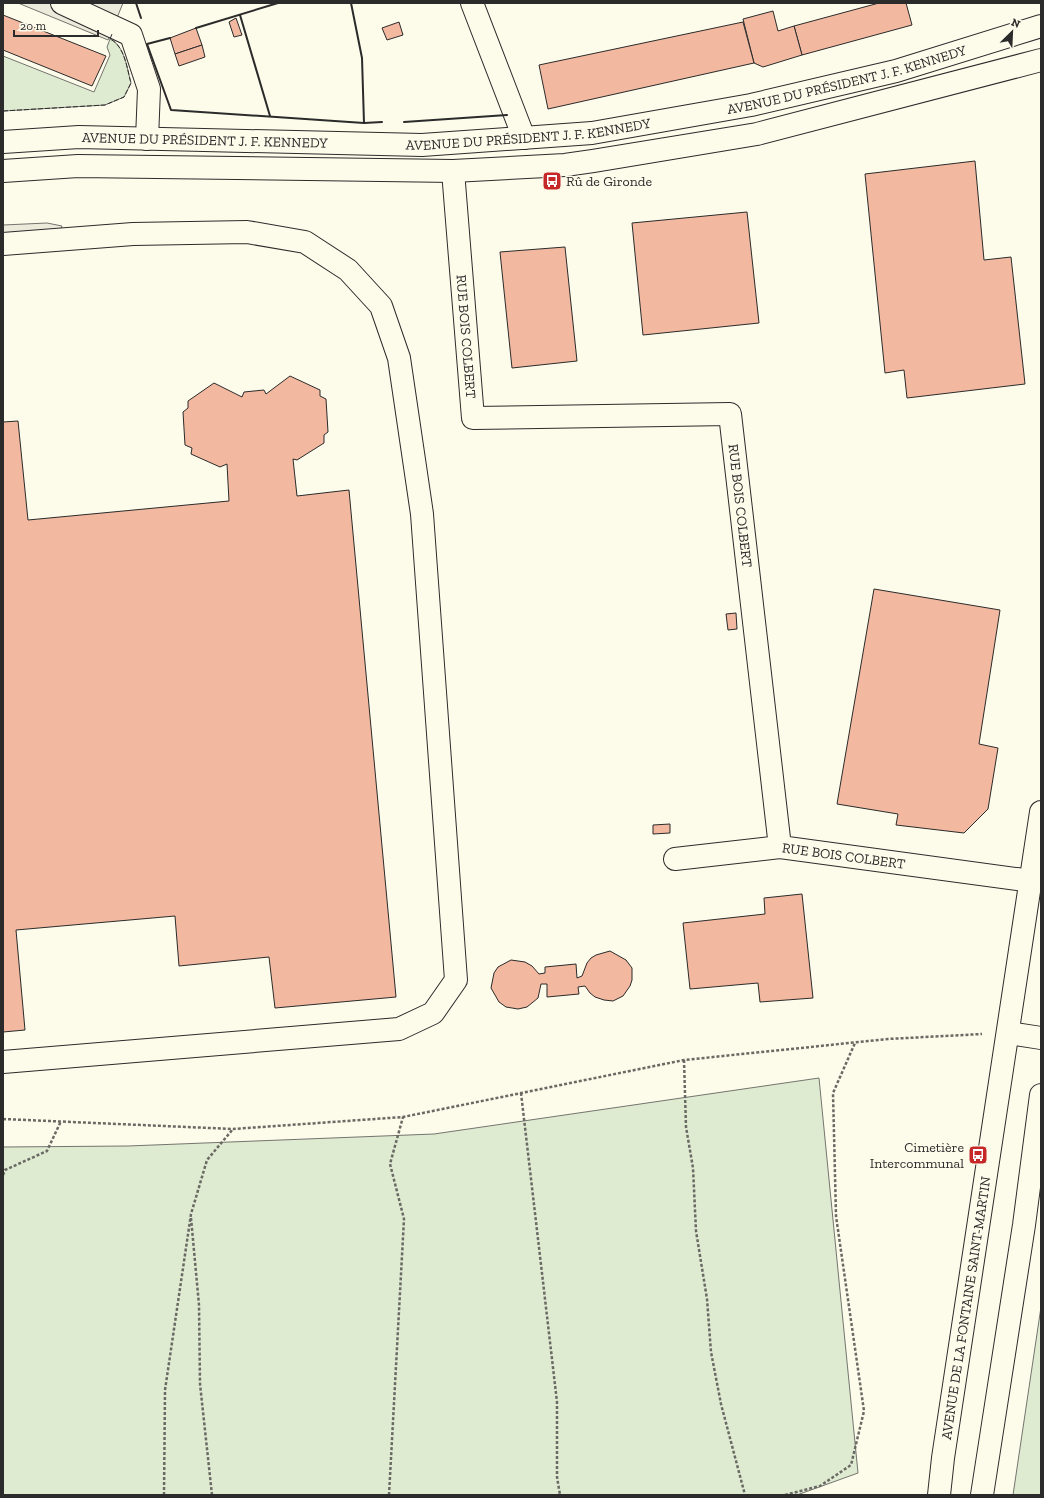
<svg xmlns="http://www.w3.org/2000/svg" width="1044" height="1498" font-family="'Zilla Slab',serif">
	<style>
		.green { fill: #deebd1; stroke: #74746e }
		.parking { fill: #eceadb; stroke: #74746e }
		.building { fill: #f2b8a0; stroke: #2b2b2b }
		.lines { fill: none; stroke-linecap: round; stroke-linejoin: round }
		.minor-casing { stroke: #2b2b2b; stroke-width: 24 }
		.major-casing { stroke: #2b2b2b; stroke-width: 24 }
		.path { stroke: #6a6964; stroke-width: 2.5; stroke-dasharray: 3 2; stroke-linecap: butt }
		.minor { stroke: #fdfbea; stroke-width: 22 }
		.major { stroke: #fdfbea; stroke-width: 22 }
		.fence { stroke: #2b2b2b; stroke-width: 1; stroke-dasharray: 5 2; stroke-linecap: butt }
		.wall { stroke: #2b2b2b; stroke-width: 2 }
		.labels { text-anchor: middle; stroke-width: 3; stroke-linejoin: round; paint-order: stroke }
		.street-label { font-size: 14px; fill: #2b2b2b; stroke: #fdfbea }
		.poi-label { font-size: 14px; fill: #2b2b2b; stroke: #fdfbea; text-anchor: start }
	</style>
	<rect width="100%" height="100%" fill="#fdfbea"/>
	<g class="green">
		<path d="M110,39C125,46 127,69 131,83L124,97L105,105L3,111V56L94,92L110,55L107,47Z"/>
		<path d="M819,1078L858,1473L797,1495H3V1147L128,1146L434,1134Z"/>
		<path d="M1041,1307V1495H1013Z"/>
	</g>
	<g class="parking">
		<path d="M18,3H123L108,40Z"/>
		<path d="M47,223L62,226L56,243L3,245V225Z"/>
	</g>
	<g class="building">
		<path d="M879,3H906L912,25L802,55L794,26Z"/>
		<path d="M773,11L778,31L794,26L802,55L763,67L754,63L743,19Z"/>
		<path d="M3,15L106,56L92,86L3,50Z"/>
		<path d="M236,18L242,35L234,37L229,22Z"/>
		<path d="M399,22L403,35L387,40L382,28Z"/>
		<path d="M743,22L754,63L548,109L539,65Z"/>
		<path d="M196,28L202,45L175,54L170,38Z"/>
		<path d="M202,45L205,57L179,66L175,54Z"/>
		<path d="M975,161L984,260L1011,257L1025,384L907,398L904,370L885,373L865,174Z"/>
		<path d="M747,212L759,323L643,335L632,223Z"/>
		<path d="M565,247L577,361L512,368L500,252Z"/>
		<path d="M290,376L320,390V396L326,399L328,432L324,435V443L297,460L293,459L297,496L349,490L396,997L275,1008L269,957L179,966L175,916L16,930L25,1030L3,1032V422L18,421L28,520L229,501L227,464L220,467L191,454L192,448L185,445L183,412L188,408V401L214,383L242,397L244,392L264,390L266,394Z"/>
		<path d="M874,589L1000,610L979,744L998,748L988,809L964,833L896,825L898,814L837,804Z"/>
		<path d="M736,613L737,629L728,630L726,614Z"/>
		<path d="M670,824V833L653,834V825Z"/>
		<path d="M802,894L813,998L760,1002L758,983L690,989L683,923L765,914L764,898Z"/>
		<path d="M610,951L626,960L632,968V980L630,986L623,996L613,1001L604,1000L595,997L590,993L585,986L578,987L579,994L547,997V984H541L538,998L527,1007L518,1009L506,1007L499,1002L491,988L494,973L498,967L511,960L525,962L532,966L539,974L545,973V967L576,964L577,978L582,976L587,963L591,958L596,955Z"/>
	</g>
	<g class="lines">
		<defs>
			<g id="minor">
				<path d="M62,3L131,35L149,89L147,139"/>
				<path d="M472,3L524,138"/>
				<path id="s1" d="M453,171L473,418L730,414L780,847L1031,881"/>
				<path d="M3,244L133,234L247,232L305,242L348,270L381,306L399,358L422,514L456,980L433,1013L399,1029L3,1062"/>
				<path d="M675,859L780,847"/>
			</g>
			<g id="major">
				<path id="s2" d="M3,142L79,137L422,145L592,133L751,105L896,71L1041,26"/>
				<path d="M3,171L78,166L453,171L565,165L593,161L757,134L1041,60"/>
				<path d="M1008,1033L1041,1038"/>
				<path id="s3" d="M939,1495L943,1458L1041,812"/>
				<path d="M982,1495L1024,1225L1041,1095"/>
			</g>
		</defs>
		<use href="#minor" class="minor-casing"/>
		<use href="#major" class="major-casing"/>
		<g class="path">
			<path d="M684,1060L686,1127L693,1168L696,1231L707,1299L711,1352L721,1404L745,1495"/>
			<path d="M521,1093L557,1402V1477L560,1495"/>
			<path d="M3,1119L233,1129L403,1117L684,1060L888,1039L982,1034"/>
			<path d="M3,1175L5,1170L47,1151L61,1121"/>
			<path d="M191,1218L199,1305L200,1384L212,1495"/>
			<path d="M164,1495L165,1390L191,1214L207,1160L233,1129"/>
			<path d="M389,1495L404,1219L390,1164L403,1117"/>
			<path d="M785,1495L820,1486L851,1465L864,1411L836,1216L833,1093L855,1043"/>
		</g>
		<use href="#minor" class="minor"/>
		<use href="#major" class="major"/>
		<path class="fence" d="M3,111L105,105L124,97L131,83C127,69 125,46 110,39L112,34"/>
		<g class="wall">
			<path d="M136,3L141,18"/>
			<path d="M351,3L362,58L364,123"/>
			<path d="M240,15L270,116"/>
			<path d="M196,28L278,3"/>
			<path d="M170,38L147,44L171,110L364,123L382,122"/>
			<path d="M404,122L507,115"/>
		</g>
	</g>
	<defs>
		<symbol id="bus-square" viewBox="-11 -11 22 22"><rect x="-9" y="-9" width="18" height="18" rx="4" fill="#c62828" stroke="#fdfbea"/><path d="M-5-6H5V4H4V6H2V4H-2V6H-4V4H-5ZM-3.5-4V0h7V-4ZM-3.5 1.2v1.5H-2V1.2ZM2 1.2v1.5H3.5V1.2Z" fill="#fff"/></symbol>
	</defs>
	<g fill-rule="evenodd">
		<use href="#bus-square" x="541" y="170" width="22" height="22"/>
		<use href="#bus-square" x="967" y="1144" width="22" height="22"/>
	</g>
	<g class="labels">
		<g class="street-label">
			<text dy="5" stroke="none"><textPath href="#s2" startOffset="850">AVENUE DU PRÉSIDENT J. F. KENNEDY</textPath></text>
			<text dy="5" stroke="none"><textPath href="#s2" startOffset="526">AVENUE DU PRÉSIDENT J. F. KENNEDY</textPath></text>
			<text dy="5" stroke="none"><textPath href="#s2" startOffset="202">AVENUE DU PRÉSIDENT J. F. KENNEDY</textPath></text>
			<text dy="5" stroke="none"><textPath href="#s1" startOffset="166">RUE BOIS COLBERT</textPath></text>
			<text dy="5" stroke="none"><textPath href="#s1" startOffset="597">RUE BOIS COLBERT</textPath></text>
			<text dy="5" stroke="none"><textPath href="#s1" startOffset="1005">RUE BOIS COLBERT</textPath></text>
			<text dy="5" stroke="none"><textPath href="#s3" startOffset="189">AVENUE DE LA FONTAINE SAINT-MARTIN</textPath></text>
		</g>
		<g class="poi-label">
			<text x="566" y="186">Rû de Gironde</text>
			<text x="964" y="1152" text-anchor="end">Cimetière<tspan x="964" dy="16">Intercommunal</tspan></text>
		</g>
	</g>
	<rect width="1044" height="1498" fill="none" stroke="#2b2b2b" stroke-width="8"/>
	<g transform="translate(1012 32) rotate(24)" stroke="#fdfbea" stroke-width="3" paint-order="stroke">
	<path d="M0-3L7 15L0 10L-7 15Z" fill="#2b2b2b"/>
	<text y="-6" font-size="11" font-weight="bold" text-anchor="middle" fill="#2b2b2b">N</text>
	</g>
	<path d="M14 30v6h84v-6" fill="none" stroke="#2b2b2b" stroke-width="2"/>
	<text x="20" y="30" font-size="12" fill="#2b2b2b" stroke="#fdfbea" stroke-width="3" paint-order="stroke">20 m</text>
</svg>
